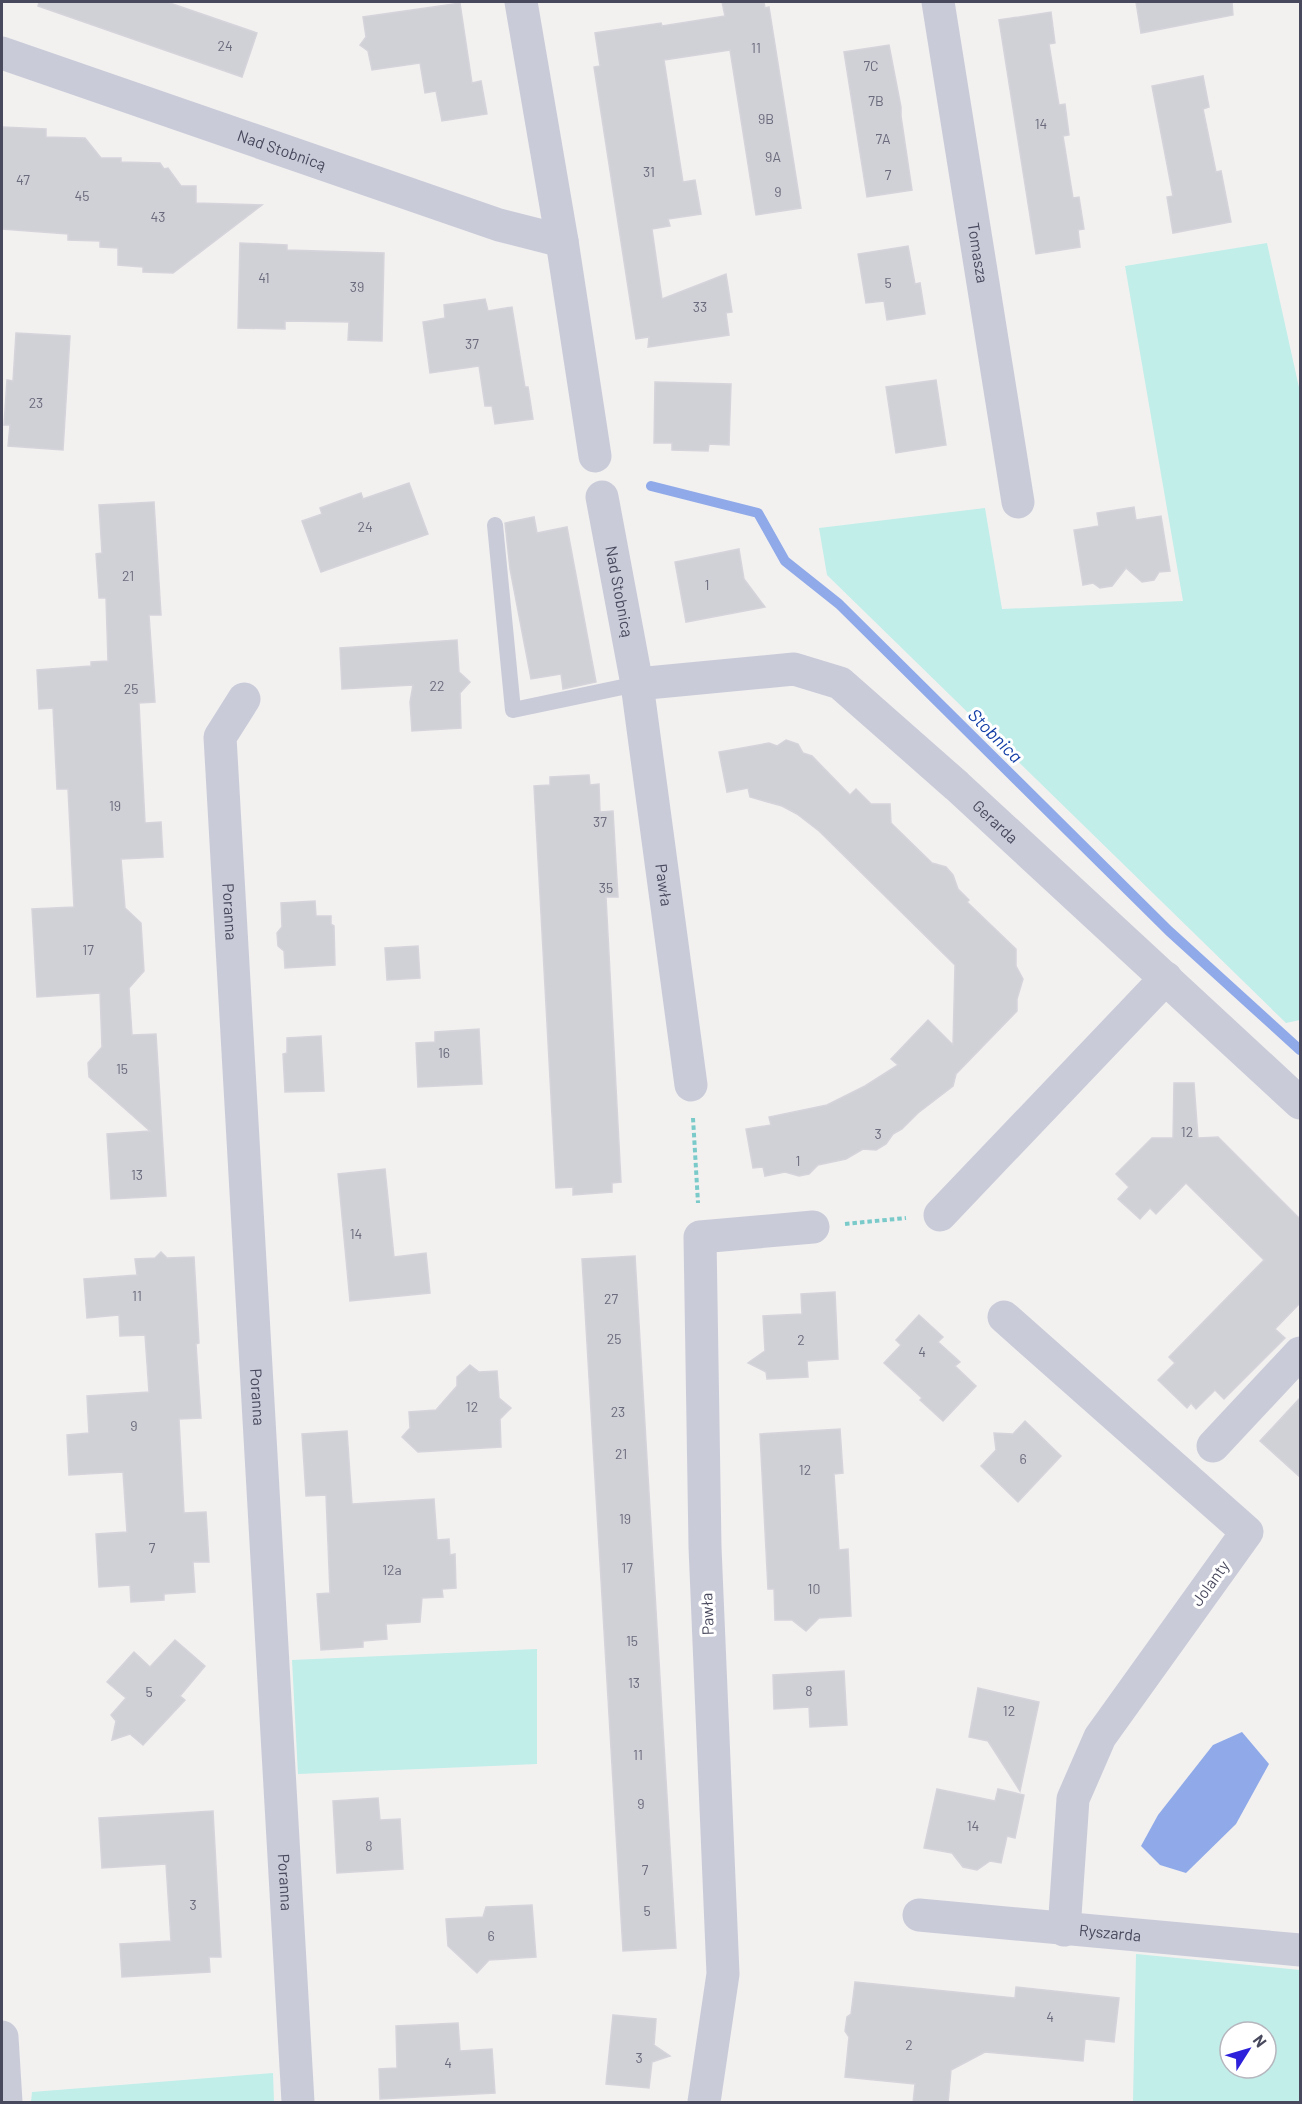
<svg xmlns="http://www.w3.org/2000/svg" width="1302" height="2104" font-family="Barlow,sans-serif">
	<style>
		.green { fill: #c1eee9; fill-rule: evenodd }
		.water { fill: #8fa9e9 }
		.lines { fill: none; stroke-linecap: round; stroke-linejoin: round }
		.stream { stroke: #8fa9e9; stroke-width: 10 }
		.building { fill: #d0d0d7; stroke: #d6d4db; stroke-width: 1.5 }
		.path { stroke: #7acaca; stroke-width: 4; stroke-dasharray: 4.5 3; stroke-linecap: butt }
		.lane { stroke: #cacbd9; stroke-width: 16 }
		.street { stroke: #cacbd9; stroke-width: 33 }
		.labels { text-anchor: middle; stroke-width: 6; stroke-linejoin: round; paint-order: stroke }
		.number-label { font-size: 14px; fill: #6a6b7c }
		.street-label { font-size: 16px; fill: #48495d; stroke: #fff }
		.water-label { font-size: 18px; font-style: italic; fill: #123da6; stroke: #fff }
	</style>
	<rect width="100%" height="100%" fill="#f2f1f0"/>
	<g class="green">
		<path d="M1267,243L1300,392V1020L1286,1023L827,575L819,528L985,508L1002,609L1183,601L1125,266Z"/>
		<path d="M537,1649V1764L298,1774L292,1660Z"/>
		<path d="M1136,1954L1300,1970V2102H1133ZM1230,2032H1266V2068H1230Z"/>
		<path d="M273,2073L274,2102H31L32,2092Z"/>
	</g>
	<path class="water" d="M1242,1732L1269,1764L1236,1824L1186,1873L1160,1865L1141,1846L1158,1815L1213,1745Z"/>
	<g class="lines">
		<path class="stream" d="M651,486L758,513L785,561L839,604L1169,931L1300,1050"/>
	</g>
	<g class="building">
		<path d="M39,2H167L257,33L242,77L38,6Z"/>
		<path d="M722,2H764L765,8L769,7L801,208L756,215L730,50L664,60L683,182L695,180L701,214L668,219L670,226L652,229L662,299L726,274L732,312L726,313L729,335L648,347L649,337L636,339L594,67L600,66L595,33L661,23L662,26L725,16Z"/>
		<path d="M1136,2H1232L1233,15L1141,33Z"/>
		<path d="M460,3L472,83L481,81L487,114L442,121L436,91L425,93L420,63L372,70L368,51L360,45L366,37L363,17Z"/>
		<path d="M1051,12L1055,43L1049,44L1059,105L1065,104L1069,135L1063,136L1073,198L1079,197L1084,229L1078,230L1080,247L1036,254L999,20Z"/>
		<path d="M889,45L901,107V116L912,190L867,197L844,52Z"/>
		<path d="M1203,76L1209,107L1203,109L1216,172L1221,171L1231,222L1173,233L1167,197L1173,196L1152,86Z"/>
		<path d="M2,127L46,129V137L85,138L101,158H121V162L160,163L164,169L168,168L181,186H196V203L262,205L173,273L143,272V267L118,265V248L100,247V241L68,240V234L2,229Z"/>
		<path d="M240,243L287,245V250L384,253L382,341L348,340L349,322L285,321V329L238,328Z"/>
		<path d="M908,246L915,284L920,283L925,314L887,320L884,301L866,303L858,254Z"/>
		<path d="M485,299L488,311L512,307L525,387H528L533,419L495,424L492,406H485L479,366L430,373L423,322L445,318L444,305Z"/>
		<path d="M16,333L70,336L63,450L8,446L10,425H4L7,380L13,381Z"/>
		<path d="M936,380L946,445L896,453L886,387Z"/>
		<path d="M655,382L731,384L729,445L709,444L708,451L672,450V443H654Z"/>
		<path d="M409,483L428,534L321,572L302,521L322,514L320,508L361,493L363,499Z"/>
		<path d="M154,502L161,615H149L155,702L139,703L145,823L161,822L163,857L121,859L125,908L141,923L144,971L129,988L132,1035L156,1034L166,1196L111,1199L107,1134L150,1131L89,1077L88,1063L102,1047L100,993L37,997L32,909L74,907L68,789H57L53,708L39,709L37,670L91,666V662L108,661L106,598H99L96,554L102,553L99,505Z"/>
		<path d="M1134,507L1136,520L1161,516L1170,571L1159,572L1154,580L1142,582L1126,568L1112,586L1100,588L1093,583L1083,585L1074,530L1099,526L1097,513Z"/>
		<path d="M534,517L537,533L567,527L596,682L563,689L561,674L531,679L510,569L505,523Z"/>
		<path d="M739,549L744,579L765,607L686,622L675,562Z"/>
		<path d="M457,640L459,672L470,682L460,693L461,728L412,731L410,702L413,685L342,689L340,648Z"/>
		<path d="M786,740L798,744L803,753L812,756L850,795L856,789L871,804H890L891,823L932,863L946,867L953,875L958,889L969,900L967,902L1016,949V966L1023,979L1017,999V1011L956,1074L953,1086L918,1113L902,1129L893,1134L886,1144L876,1150L863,1149L846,1159L818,1165L809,1174L799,1176L785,1172L765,1176L763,1167L753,1168L746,1129L771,1125L769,1117L827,1105L865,1086L898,1065L891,1059L928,1020L953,1045L955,965L819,831L797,814L782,806L750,797L748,788L727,792L719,752L769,743L777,746Z"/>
		<path d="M589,775L590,785L599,784L600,812L613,811L618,897H606L621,1182L612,1183V1192L573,1195V1187L556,1188L534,786L550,785V777Z"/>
		<path d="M315,901L316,916H331V924L334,926L335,965L285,968L284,951L278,946L277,933L282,927L281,903Z"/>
		<path d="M418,946L420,978L387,980L385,948Z"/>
		<path d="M479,1029L482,1084L418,1087L416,1043L435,1042V1032Z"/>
		<path d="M321,1036L324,1091L285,1092L283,1054L287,1053V1038Z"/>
		<path d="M1174,1083H1194L1198,1138L1218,1137L1300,1219V1303L1275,1329L1285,1338L1224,1399L1215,1390L1196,1409L1191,1403L1187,1408L1158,1380L1175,1363L1169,1357L1264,1260L1186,1183L1156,1214L1150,1208L1140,1219L1118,1199L1129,1187L1116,1174L1152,1138H1173Z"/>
		<path d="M385,1169L394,1257L426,1253L430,1293L350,1301L338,1174Z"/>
		<path d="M161,1252L167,1258L194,1257L199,1343L196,1344L201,1418L179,1419L184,1513L206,1512L209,1562H193L195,1592L164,1594V1600L131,1602L130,1585L99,1587L96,1534L127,1532L123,1472L69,1475L67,1435L89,1433L87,1396L149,1392L145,1335L120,1336L119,1315L87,1318L84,1279L137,1275L135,1259L155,1258Z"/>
		<path d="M635,1256L676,1948L623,1951L582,1259Z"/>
		<path d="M835,1292L838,1359L807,1361L808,1377L767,1379L766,1372L748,1363L765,1351L763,1316L802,1314L801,1294Z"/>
		<path d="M919,1315L943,1337L938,1342L960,1362L955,1366L976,1386L943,1421L920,1400L922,1398L884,1363L901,1345L896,1340Z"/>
		<path d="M470,1365L479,1372L497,1371L499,1398L511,1408L500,1419L501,1447L418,1452L402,1437L410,1428L409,1412L436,1410L457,1386V1377Z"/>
		<path d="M1300,1398V1477L1260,1441Z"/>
		<path d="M1025,1421L1061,1456L1018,1502L981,1466L996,1450L994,1433L1013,1434Z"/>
		<path d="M840,1429L843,1473L834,1474L839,1550L848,1549L851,1616L819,1618L806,1631L792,1620H775L774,1589H768L760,1434Z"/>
		<path d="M347,1431L352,1504L434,1499L437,1540L449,1539L450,1555L455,1554L456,1588L442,1589L443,1597L422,1598L420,1622L386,1624L387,1639L363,1641V1647L321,1650L317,1594L330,1593L326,1495L306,1496L302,1434Z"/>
		<path d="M175,1640L205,1666L180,1696L185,1700L143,1745L130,1734L112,1740L116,1721L111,1715L126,1698L107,1682L134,1652L150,1667Z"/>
		<path d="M844,1671L847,1725L810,1727L809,1707L774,1709L773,1675Z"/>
		<path d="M978,1688L1039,1702L1020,1791L988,1741L969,1737Z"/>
		<path d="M937,1789L995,1801L998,1789L1024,1795L1015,1838L1007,1836L1001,1863L990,1861L977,1870L963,1867L952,1853L924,1848Z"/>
		<path d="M378,1798L380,1820L400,1819L403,1869L337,1873L333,1801Z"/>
		<path d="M213,1811L221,1957H209L210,1972L122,1977L120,1944L171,1941L166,1864L102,1868L99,1818Z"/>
		<path d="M532,1905L536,1957L489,1960L477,1973L448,1946L446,1919L483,1917L486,1907Z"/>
		<path d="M855,1982L1015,1998L1016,1987L1119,1998L1114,2042L1085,2039L1083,2061L985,2052L951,2070L948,2103H913L915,2084L845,2077L849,2037L845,2031L847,2017L851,2014Z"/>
		<path d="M613,2015L656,2019L654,2045L670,2056L652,2062L649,2088L606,2084Z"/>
		<path d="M458,2023L460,2051L492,2049L495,2093L380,2099L379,2069L397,2068L396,2026Z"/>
	</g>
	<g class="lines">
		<g class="path">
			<path d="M693,1118L698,1203"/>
			<path d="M845,1224L906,1218"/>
		</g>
		<path class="lane" d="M495,525L513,710L637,684"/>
		<g class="street">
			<path d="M521,2L562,241L595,456"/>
			<path id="s1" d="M938,2L1018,502"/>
			<path id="s2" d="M2,53L499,225L562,241"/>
			<path id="s3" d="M602,497L637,684L691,1085"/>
			<path id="s4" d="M637,684L794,669L840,683L957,786L1300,1103"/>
			<path id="s5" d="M244,699L220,737L298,2102"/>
			<path d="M940,1215L1166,978"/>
			<path d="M1004,1317L1247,1532L1100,1737L1073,1799L1064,1930"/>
			<path d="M1213,1446L1300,1353"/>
			<path id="s6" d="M919,1915L1300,1950"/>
			<path d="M2,2037L6,2102"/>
			<path d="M704,2102L723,1974L705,1547L700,1237L813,1227"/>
		</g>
	</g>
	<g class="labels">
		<g class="number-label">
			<text x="225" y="51">24</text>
			<text x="756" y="53">11</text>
			<text x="871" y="71">7C</text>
			<text x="876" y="106">7B</text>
			<text x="766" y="124">9B</text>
			<text x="1041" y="129">14</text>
			<text x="883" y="144">7A</text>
			<text x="773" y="162">9A</text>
			<text x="649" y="177">31</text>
			<text x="888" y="180">7</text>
			<text x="23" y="185">47</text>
			<text x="778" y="197">9</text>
			<text x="82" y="201">45</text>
			<text x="158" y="222">43</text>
			<text x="264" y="283">41</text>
			<text x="888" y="288">5</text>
			<text x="357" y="292">39</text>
			<text x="700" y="312">33</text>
			<text x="472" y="349">37</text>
			<text x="36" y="408">23</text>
			<text x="365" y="532">24</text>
			<text x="128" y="581">21</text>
			<text x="707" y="590">1</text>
			<text x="437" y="691">22</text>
			<text x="131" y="694">25</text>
			<text x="115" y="811">19</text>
			<text x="600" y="827">37</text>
			<text x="606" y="893">35</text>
			<text x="88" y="955">17</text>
			<text x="444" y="1058">16</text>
			<text x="122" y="1074">15</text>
			<text x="1187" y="1137">12</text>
			<text x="878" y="1139">3</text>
			<text x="798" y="1166">1</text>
			<text x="137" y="1180">13</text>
			<text x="356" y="1239">14</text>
			<text x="137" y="1301">11</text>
			<text x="611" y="1304">27</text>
			<text x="614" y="1344">25</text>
			<text x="801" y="1345">2</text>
			<text x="922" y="1357">4</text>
			<text x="472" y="1412">12</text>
			<text x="618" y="1417">23</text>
			<text x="134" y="1431">9</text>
			<text x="621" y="1459">21</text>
			<text x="1023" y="1464">6</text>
			<text x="805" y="1475">12</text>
			<text x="625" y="1524">19</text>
			<text x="152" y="1553">7</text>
			<text x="627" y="1573">17</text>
			<text x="392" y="1575">12a</text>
			<text x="814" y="1594">10</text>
			<text x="632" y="1646">15</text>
			<text x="634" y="1688">13</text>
			<text x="809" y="1696">8</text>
			<text x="149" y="1697">5</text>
			<text x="1009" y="1716">12</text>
			<text x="638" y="1760">11</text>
			<text x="641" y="1809">9</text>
			<text x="973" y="1831">14</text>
			<text x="369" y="1851">8</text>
			<text x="645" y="1875">7</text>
			<text x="193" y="1910">3</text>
			<text x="647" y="1916">5</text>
			<text x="491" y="1941">6</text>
			<text x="1050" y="2022">4</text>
			<text x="909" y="2050">2</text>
			<text x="639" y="2063">3</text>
			<text x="448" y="2068">4</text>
		</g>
		<g class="street-label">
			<text dy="6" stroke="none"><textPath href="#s2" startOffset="296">Nad Stobnicą</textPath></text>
			<text dy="6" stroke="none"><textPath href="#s1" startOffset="254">Tomasza</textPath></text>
			<text dy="6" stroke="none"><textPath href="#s3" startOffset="96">Nad Stobnicą</textPath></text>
			<text dy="6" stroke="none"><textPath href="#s4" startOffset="414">Gerarda</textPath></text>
			<text dy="6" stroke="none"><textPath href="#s3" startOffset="393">Pawła</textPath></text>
			<text dy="6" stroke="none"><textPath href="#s5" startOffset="220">Poranna</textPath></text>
			<text dy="6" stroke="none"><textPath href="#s5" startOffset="706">Poranna</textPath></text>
			<text transform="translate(1210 1583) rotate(-54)" y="6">Jolanty</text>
			<text transform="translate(707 1614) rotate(-92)" y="6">Pawła</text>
			<text dy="6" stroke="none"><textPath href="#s5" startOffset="1192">Poranna</textPath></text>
			<text dy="6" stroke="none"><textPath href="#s6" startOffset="192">Ryszarda</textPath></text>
		</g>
		<g class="water-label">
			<text transform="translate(995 736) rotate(45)" y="6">Stobnica</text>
		</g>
	</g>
	<rect width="1302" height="2104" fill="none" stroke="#48495d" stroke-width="6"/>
	<g transform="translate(1248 2050) rotate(53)"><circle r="28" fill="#ffffff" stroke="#b6b6be" stroke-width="1.5"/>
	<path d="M0-4.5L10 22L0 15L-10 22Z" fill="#2d21db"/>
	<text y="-9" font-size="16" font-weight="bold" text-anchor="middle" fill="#48495d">N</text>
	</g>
</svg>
